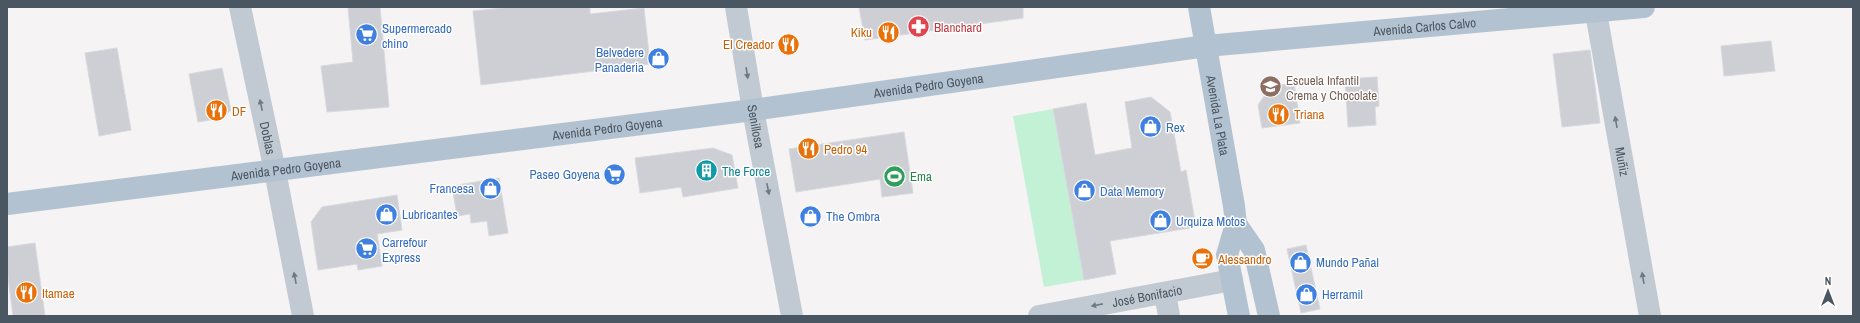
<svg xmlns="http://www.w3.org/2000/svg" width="1860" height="323" font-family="'Archivo Narrow',sans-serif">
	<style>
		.green { fill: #c3f1d5 }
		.building { fill: #cdcfd5; stroke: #d7d9de }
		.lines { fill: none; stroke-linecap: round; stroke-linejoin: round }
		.minor { stroke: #c1cad2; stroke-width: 22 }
		.major { stroke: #b3c2d1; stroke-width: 22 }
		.oneway { fill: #6e7983 }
		.labels { text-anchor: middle; stroke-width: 3; stroke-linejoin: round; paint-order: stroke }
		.street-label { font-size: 13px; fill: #4a5661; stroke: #fff }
		.health-label { font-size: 13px; fill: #be3a42; stroke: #fff; text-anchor: start }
		.shop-label { font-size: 13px; fill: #366cbe; stroke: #fff; text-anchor: start }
		.food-label { font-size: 13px; fill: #c56008; stroke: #fff; text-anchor: start }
		.education-label { font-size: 13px; fill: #785e54; stroke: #fff; text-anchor: start }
		.culture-label { font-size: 13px; fill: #0d838f; stroke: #fff; text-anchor: start }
		.leisure-label { font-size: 13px; fill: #27864d; stroke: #fff; text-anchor: start }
	</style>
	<rect width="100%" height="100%" fill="#f5f3f3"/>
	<path class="green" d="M1053,109L1084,280L1044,287L1013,116Z"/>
	<g class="building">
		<path d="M348,7H380L389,107L327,112L321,66L353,62Z"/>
		<path d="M513,7H590V14L644,8L650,64L481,85L473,11Z"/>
		<path d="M859,7H1023V18L865,40Z"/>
		<path d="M1771,41L1775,71L1724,76L1721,46Z"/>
		<path d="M117,48L131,130L99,136L85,53Z"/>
		<path d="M1590,50L1600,123L1562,127L1553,54Z"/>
		<path d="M222,68L231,110L223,118L198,122L189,74Z"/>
		<path d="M1377,77L1379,106L1375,107L1376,125L1348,127L1345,79Z"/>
		<path d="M1294,83L1300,123L1262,128L1258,105L1271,86Z"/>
		<path d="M1151,97L1170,112L1181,172L1186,170L1196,227L1110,241L1116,274L1084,280L1053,109L1086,103L1095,155L1132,148L1125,102Z"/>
		<path d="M904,132L913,193L882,197L880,179L796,192L789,149Z"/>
		<path d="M713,148L732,155L738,188L683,197L681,187L640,193L635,158Z"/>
		<path d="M499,178L508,233L489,236L487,221L471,223L470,214L457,216L452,186Z"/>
		<path d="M397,195L402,230L377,234L382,266L358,270L357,264L318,270L311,222L322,207Z"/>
		<path d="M35,243L45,316H13L7,269V247Z"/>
		<path d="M1306,245L1320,309L1301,313L1287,249Z"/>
	</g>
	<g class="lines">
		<g class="minor">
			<path id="s1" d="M240,7L275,171L303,316"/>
			<path id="s2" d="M736,7L753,110L792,316"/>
			<path id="s3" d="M1595,7L1650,316"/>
			<path d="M1165,293L1169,316"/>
			<path id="s4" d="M1039,316L1232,280"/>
		</g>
		<g class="major">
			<path id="s5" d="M1199,7L1234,206L1236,224L1227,255L1239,316"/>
			<path id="s6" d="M7,204L753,110L1206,46L1644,7"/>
			<path d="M1236,224L1254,250L1269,316"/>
		</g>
	</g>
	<defs><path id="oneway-solid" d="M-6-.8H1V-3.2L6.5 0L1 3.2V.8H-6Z"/></defs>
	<g class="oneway">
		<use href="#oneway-solid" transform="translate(747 73) rotate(81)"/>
		<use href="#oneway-solid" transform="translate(261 105) rotate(-102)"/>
		<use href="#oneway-solid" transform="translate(1616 122) rotate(-100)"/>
		<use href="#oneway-solid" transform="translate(768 189) rotate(79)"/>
		<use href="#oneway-solid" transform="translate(295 278) rotate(-101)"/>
		<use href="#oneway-solid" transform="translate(1643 278) rotate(-100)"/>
		<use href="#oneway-solid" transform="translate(1097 305) rotate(169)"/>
	</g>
	<defs>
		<symbol id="pharmacy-disc" viewBox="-11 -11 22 22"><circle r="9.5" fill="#e0444e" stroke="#fff"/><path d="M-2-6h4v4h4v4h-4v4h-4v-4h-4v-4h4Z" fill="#fff"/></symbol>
		<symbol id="restaurant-disc" viewBox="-11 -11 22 22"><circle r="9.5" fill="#e8710a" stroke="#fff"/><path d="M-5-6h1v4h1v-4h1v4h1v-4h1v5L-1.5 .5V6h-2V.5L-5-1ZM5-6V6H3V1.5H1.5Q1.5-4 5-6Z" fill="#fff"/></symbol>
		<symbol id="supermarket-disc" viewBox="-11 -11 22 22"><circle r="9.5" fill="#3f7fe0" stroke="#fff"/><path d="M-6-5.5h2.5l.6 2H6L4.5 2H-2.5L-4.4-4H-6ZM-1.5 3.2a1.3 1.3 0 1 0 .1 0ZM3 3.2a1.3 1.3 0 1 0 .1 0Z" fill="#fff"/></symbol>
		<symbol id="shop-disc" viewBox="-11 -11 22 22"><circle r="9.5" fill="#3f7fe0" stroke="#fff"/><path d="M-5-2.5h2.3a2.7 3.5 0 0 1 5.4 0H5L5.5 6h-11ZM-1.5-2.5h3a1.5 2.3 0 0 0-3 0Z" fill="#fff"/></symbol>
		<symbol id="school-disc" viewBox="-11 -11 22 22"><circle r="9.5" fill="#8d6e63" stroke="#fff"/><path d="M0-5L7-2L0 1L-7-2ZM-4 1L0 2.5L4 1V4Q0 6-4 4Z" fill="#fff"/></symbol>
		<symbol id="building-disc" viewBox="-11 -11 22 22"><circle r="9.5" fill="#0f9aa8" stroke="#fff"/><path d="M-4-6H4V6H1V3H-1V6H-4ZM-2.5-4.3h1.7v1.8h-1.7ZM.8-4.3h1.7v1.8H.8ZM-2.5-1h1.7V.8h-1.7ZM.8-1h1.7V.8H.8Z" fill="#fff"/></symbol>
		<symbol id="stadium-disc" viewBox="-11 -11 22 22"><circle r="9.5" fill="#2e9e5b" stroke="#fff"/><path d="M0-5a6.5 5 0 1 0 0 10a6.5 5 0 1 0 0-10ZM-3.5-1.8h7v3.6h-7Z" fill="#fff"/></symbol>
		<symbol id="cafe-disc" viewBox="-11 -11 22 22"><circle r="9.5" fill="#e8710a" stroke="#fff"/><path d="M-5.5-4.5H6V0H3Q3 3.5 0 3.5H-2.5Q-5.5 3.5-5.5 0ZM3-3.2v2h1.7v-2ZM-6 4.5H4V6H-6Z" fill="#fff"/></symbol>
	</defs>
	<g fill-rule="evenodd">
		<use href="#pharmacy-disc" x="906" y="14" width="25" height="25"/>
		<use href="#restaurant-disc" x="876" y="20" width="25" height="25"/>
		<use href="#supermarket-disc" x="354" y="22" width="25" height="25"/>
		<use href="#restaurant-disc" x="776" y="32" width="25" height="25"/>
		<use href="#shop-disc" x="646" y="46" width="25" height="25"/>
		<use href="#school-disc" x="1258" y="74" width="25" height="25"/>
		<use href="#restaurant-disc" x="204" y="98" width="25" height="25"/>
		<use href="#restaurant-disc" x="1266" y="102" width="25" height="25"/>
		<use href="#shop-disc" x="1138" y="114" width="25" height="25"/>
		<use href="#restaurant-disc" x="796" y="136" width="25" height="25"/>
		<use href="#building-disc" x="694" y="158" width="25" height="25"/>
		<use href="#supermarket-disc" x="602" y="162" width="25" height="25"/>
		<use href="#stadium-disc" x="882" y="164" width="25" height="25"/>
		<use href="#shop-disc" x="478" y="176" width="25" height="25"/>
		<use href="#shop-disc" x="1072" y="178" width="25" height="25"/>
		<use href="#shop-disc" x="374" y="202" width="25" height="25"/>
		<use href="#shop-disc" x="798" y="204" width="25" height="25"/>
		<use href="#shop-disc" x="1148" y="208" width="25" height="25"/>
		<use href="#supermarket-disc" x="354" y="236" width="25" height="25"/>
		<use href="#cafe-disc" x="1190" y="246" width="25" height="25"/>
		<use href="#shop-disc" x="1288" y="250" width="25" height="25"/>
		<use href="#restaurant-disc" x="14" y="280" width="25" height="25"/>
		<use href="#shop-disc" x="1294" y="282" width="25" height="25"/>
	</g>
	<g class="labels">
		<g class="street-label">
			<text dy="5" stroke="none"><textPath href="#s6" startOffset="1429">Avenida Carlos Calvo</textPath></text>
			<text dy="5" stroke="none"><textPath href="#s6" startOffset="929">Avenida Pedro Goyena</textPath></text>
			<text dy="5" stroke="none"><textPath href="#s5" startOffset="110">Avenida La Plata</textPath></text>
			<text dy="5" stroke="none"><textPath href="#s2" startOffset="121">Senillosa</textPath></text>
			<text dy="5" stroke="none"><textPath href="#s6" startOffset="605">Avenida Pedro Goyena</textPath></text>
			<text dy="5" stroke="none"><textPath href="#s1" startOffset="134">Doblas</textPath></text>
			<text dy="5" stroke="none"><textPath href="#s3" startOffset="157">Muñiz</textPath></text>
			<text dy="5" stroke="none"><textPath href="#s6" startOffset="281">Avenida Pedro Goyena</textPath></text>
			<text dy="5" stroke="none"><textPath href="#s4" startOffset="110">José Bonifacio</textPath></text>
		</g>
		<g class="health-label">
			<text x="934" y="32">Blanchard</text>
		</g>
		<g class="shop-label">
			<text x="382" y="33">Supermercado<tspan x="382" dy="15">chino</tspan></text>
			<text x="644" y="57" text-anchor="end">Belvedere<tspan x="644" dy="15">Panaderia</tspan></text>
			<text x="1166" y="132">Rex</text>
			<text x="600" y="179" text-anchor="end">Paseo Goyena</text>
			<text x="474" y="193" text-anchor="end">Francesa</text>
			<text x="1100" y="196">Data Memory</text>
			<text x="402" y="219">Lubricantes</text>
			<text x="826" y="221">The Ombra</text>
			<text x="1176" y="226">Urquiza Motos</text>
			<text x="382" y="247">Carrefour<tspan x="382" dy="15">Express</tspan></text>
			<text x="1316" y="267">Mundo Pañal</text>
			<text x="1322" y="299">Herramil</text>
		</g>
		<g class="food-label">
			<text x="872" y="37" text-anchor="end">Kiku</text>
			<text x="774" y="49" text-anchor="end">El Creador</text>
			<text x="232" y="116">DF</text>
			<text x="1294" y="119">Triana</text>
			<text x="824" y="154">Pedro 94</text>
			<text x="1218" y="264">Alessandro</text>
			<text x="42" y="298">Itamae</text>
		</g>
		<g class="education-label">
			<text x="1286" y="85">Escuela Infantil<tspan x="1286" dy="15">Crema y Chocolate</tspan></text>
		</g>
		<g class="culture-label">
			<text x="722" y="176">The Force</text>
		</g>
		<g class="leisure-label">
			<text x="910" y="181">Ema</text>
		</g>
	</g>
	<rect width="1860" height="323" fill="none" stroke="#4a5661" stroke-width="16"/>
	<g transform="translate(1828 291)" stroke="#ffffff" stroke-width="3" paint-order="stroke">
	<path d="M0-3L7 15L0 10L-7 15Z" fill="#4a5661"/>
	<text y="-6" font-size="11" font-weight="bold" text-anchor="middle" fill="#4a5661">N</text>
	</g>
</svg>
